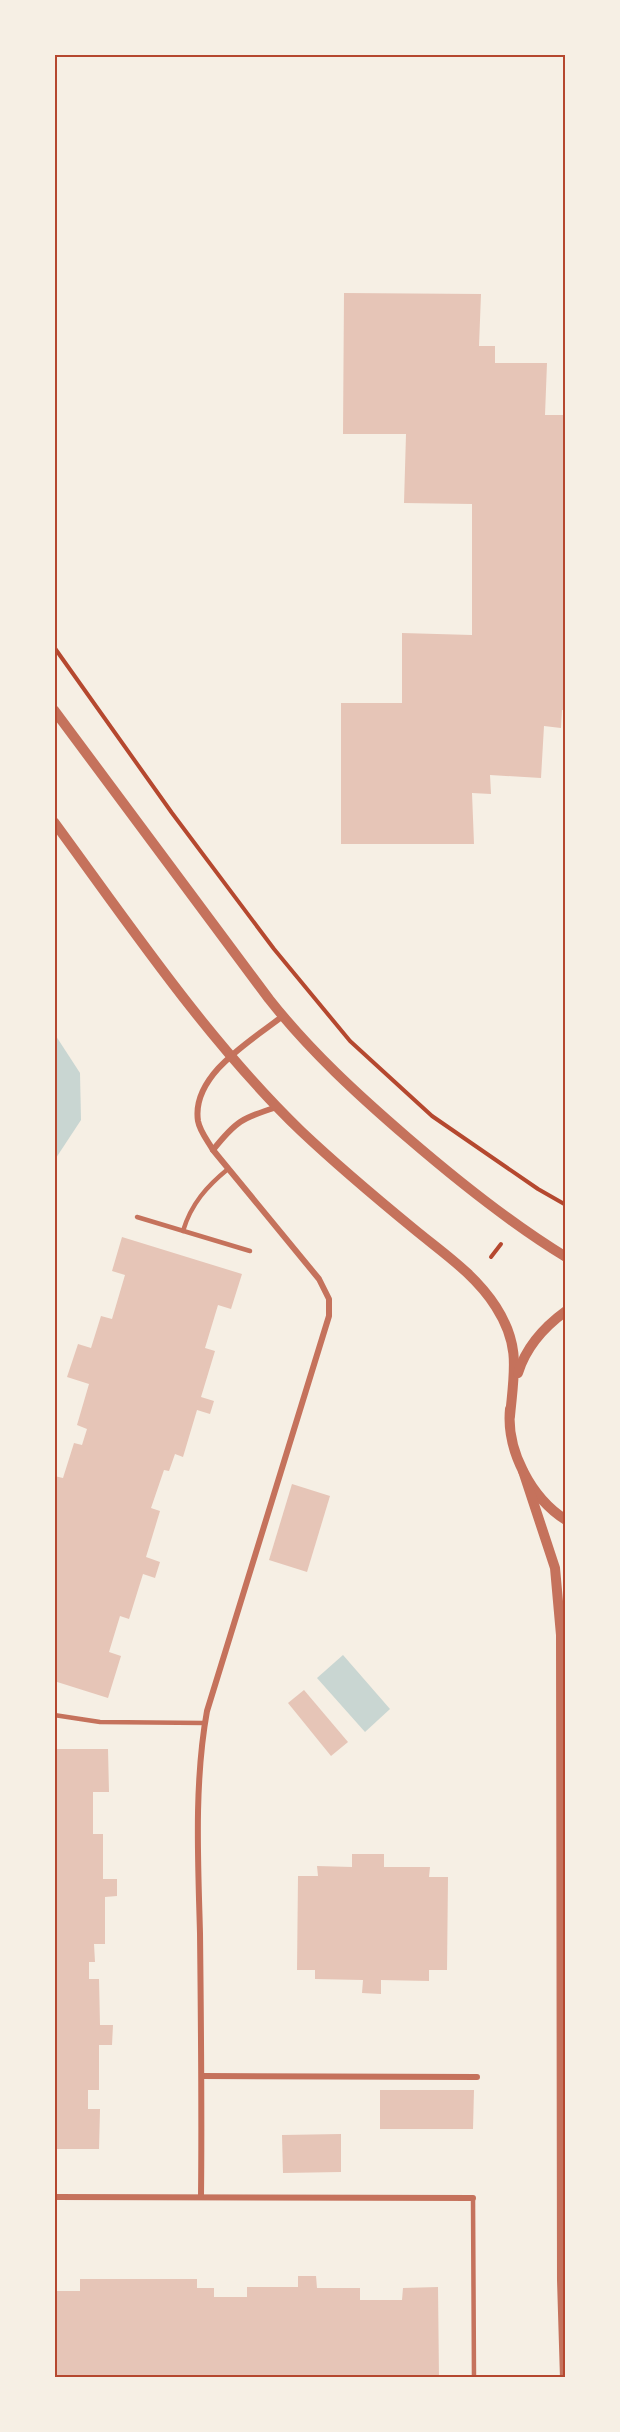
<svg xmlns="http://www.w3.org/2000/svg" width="620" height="2432" font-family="'Public Sans',sans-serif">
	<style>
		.water { fill: #c9d6d2 }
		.building { fill: #e6c5b7 }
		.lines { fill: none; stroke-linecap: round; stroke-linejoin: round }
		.path { stroke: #b5482f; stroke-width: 4 }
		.service { stroke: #c5725c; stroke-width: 4.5 }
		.minor { stroke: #c5725c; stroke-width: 6 }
		.tertiary { stroke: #c5725c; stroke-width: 10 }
		.neatline { fill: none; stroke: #b5482f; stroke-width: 2 }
	</style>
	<rect width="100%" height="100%" fill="#f6efe4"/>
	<g class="water">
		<path d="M54,1033L80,1073L81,1120L54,1161Z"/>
		<path d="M343,1655L390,1709L365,1732L317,1678Z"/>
	</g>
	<g class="building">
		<path d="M344,293L481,294L479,346H495V363H547L545,415H563V432H566V710H562L561,728L544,726L541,778L490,775L491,794L472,793L474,844H341V703H402V633L472,635V504L404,503L406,434H343Z"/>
		<path d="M122,1237L242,1274L231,1309L218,1305L205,1348L215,1351L201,1397L214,1401L210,1414L197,1410L183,1457L175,1454L169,1471L164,1470L151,1508L160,1511L146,1557L160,1562L155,1578L143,1574L129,1619L120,1616L109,1652L121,1656L108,1698L54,1681V1476L63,1478L74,1443L82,1445L87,1429L77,1425L89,1384L67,1377L78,1344L91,1348L101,1316L112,1319L125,1275L112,1271Z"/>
		<path d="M292,1484L330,1496L307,1572L269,1560Z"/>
		<path d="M304,1690L348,1742L331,1756L288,1703Z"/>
		<path d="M54,1749H108L109,1792H93V1834H103V1879H117V1896L105,1897V1944H94L95,1962H89V1979H99L100,2025H113L112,2045H99V2090H88V2109H100L99,2149H54Z"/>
		<path d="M352,1854H384V1867H430L429,1877H448L447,1970H429V1981L381,1980V1994L362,1993L363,1980L315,1979V1970H297L298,1876H318L317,1866L352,1867Z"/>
		<path d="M380,2090H474L473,2129H380Z"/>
		<path d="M341,2134V2172L283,2173L282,2135Z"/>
		<path d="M298,2276H316L317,2288H360V2300H402L403,2288L438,2287L439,2378H54V2291H80V2279H197V2288H214V2297H247V2287H298Z"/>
	</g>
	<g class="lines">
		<g class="path">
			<path d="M54,647L172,813L274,949L350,1041L432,1116L538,1189L566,1205"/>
			<path d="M491,1257L501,1244"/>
		</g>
		<g class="service">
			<path d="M137,1217L250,1251"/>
			<path d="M183,1231C191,1204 207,1186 228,1169"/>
			<path d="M54,1715L100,1722L204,1723"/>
			<path d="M473,2198L474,2378"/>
		</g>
		<g class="minor">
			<path d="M213,1150C236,1121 242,1118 277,1107"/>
			<path d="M202,2076L477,2077"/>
			<path d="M54,2197L473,2198"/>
			<path d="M201,2197C202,2109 201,2021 200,1933C198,1860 194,1783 207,1711L329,1316V1299L319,1279L213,1150C208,1141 200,1132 198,1121C191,1075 252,1040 283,1016"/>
		</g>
		<g class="tertiary">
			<path d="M54,710L269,999C310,1051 358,1095 408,1138C458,1181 510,1223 566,1257"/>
			<path d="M54,822C131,927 207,1040 301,1131C337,1165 375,1197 414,1229C443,1253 475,1274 496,1307C521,1346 514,1372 510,1416"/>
			<path d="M518,1373C526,1347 544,1327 566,1311"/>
			<path d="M510,1409C506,1450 531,1498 566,1520"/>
			<path d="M523,1471L555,1568L561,1635L562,2280L565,2378"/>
		</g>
	</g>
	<rect width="620" height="2432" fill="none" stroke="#f6efe4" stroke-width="111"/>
	<rect x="56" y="56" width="508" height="2320" class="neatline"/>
</svg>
